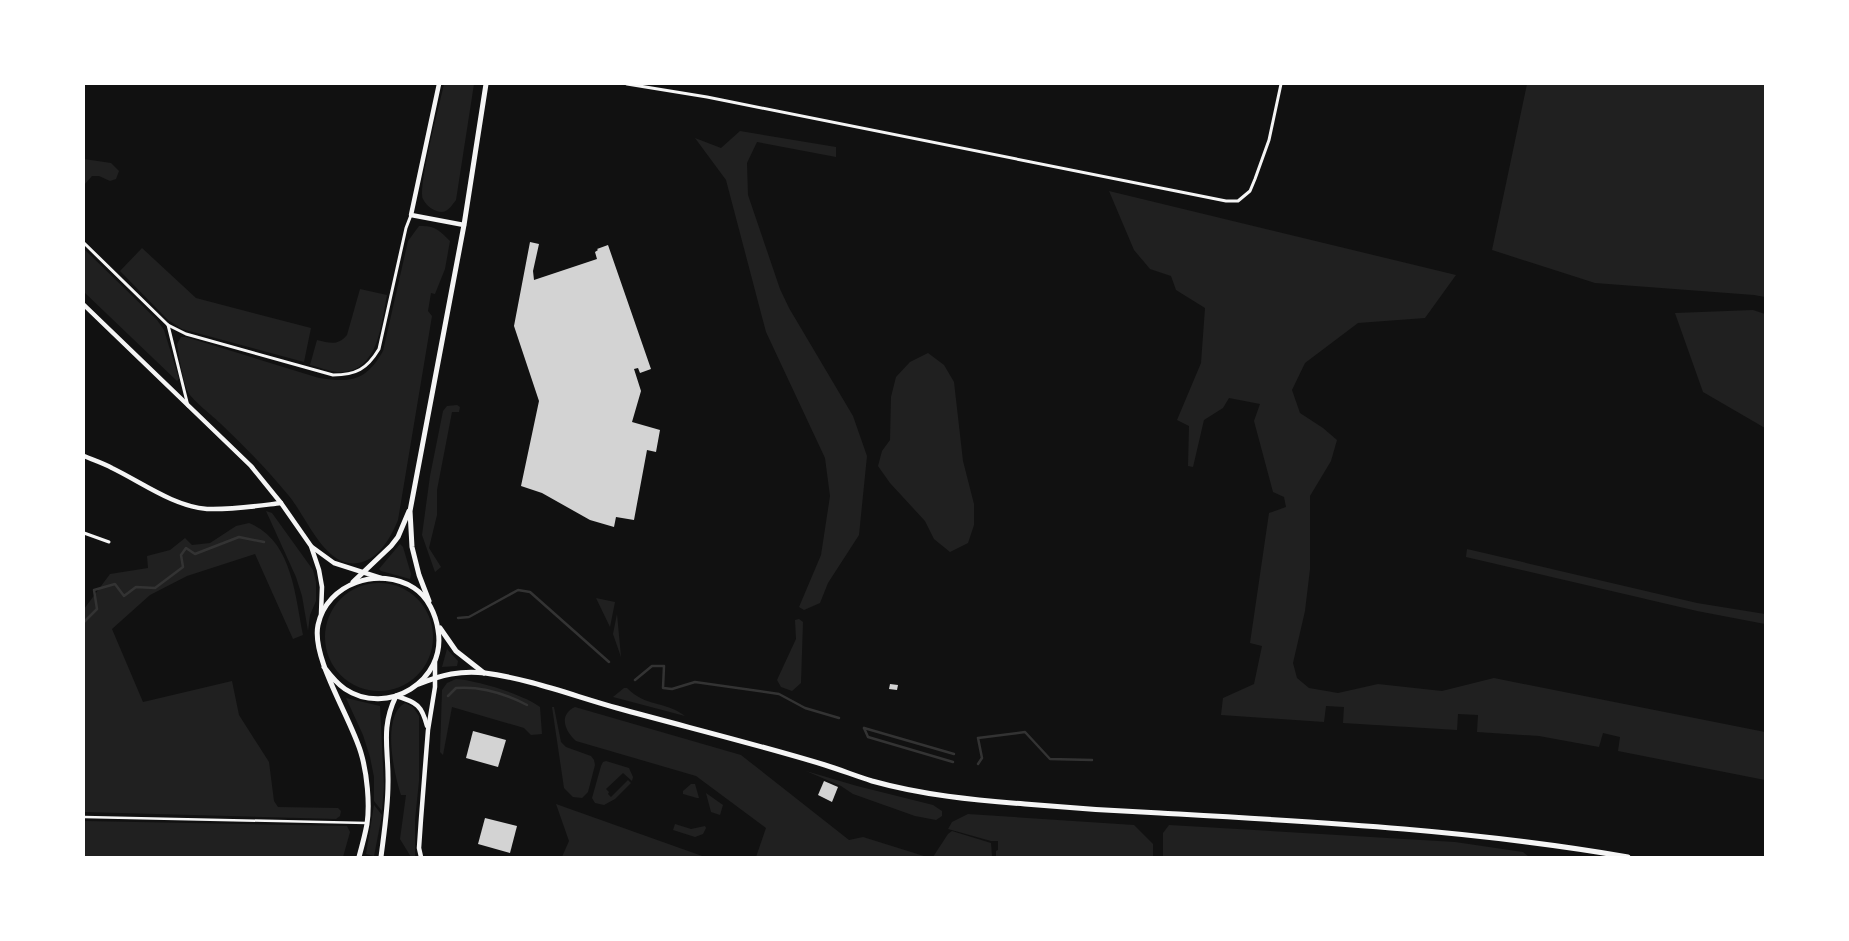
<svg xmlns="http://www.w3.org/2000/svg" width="1849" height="941" font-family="Commissioner,sans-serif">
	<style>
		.green { fill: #202020 }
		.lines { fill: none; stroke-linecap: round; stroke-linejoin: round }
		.stream { stroke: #333; stroke-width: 2.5 }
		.building { fill: #d3d3d3 }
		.pedestrian { stroke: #f5f5f5; stroke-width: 2.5 }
		.minor { stroke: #f5f5f5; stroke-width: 3 }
		.tertiary { stroke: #f5f5f5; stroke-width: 4.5 }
		.secondary { stroke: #f5f5f5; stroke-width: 4.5 }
		.primary { stroke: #f5f5f5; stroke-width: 5 }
	</style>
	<rect width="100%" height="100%" fill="#111"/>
	<g class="green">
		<path d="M444,84H474L456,200C452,205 449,211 442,212C435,212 426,206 423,199C418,185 440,103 444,84Z"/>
		<path d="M1527,84H1765V297L1754,295L1595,283L1492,250Z"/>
		<path d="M740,131L836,147V157L757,142L747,163L748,195L780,289L789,308L853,416L867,456L859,535L828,583L820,603L804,610L799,607L821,555L830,496L825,458L766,332L726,180L695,138L721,148Z"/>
		<path d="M84,159L111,163L119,171L116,179L110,181L99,176H92L84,185Z"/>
		<path d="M1109,191L1456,275L1425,318L1358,323L1305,363L1292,390L1300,413L1323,428L1337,440L1331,461L1310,496V569L1305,611L1293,663L1297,678L1309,688L1338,693L1378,684L1442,691L1494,678L1765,732V780L1618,751L1620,737L1603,733L1599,747L1539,736L1477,732L1478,715L1458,714L1457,730L1343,723L1344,707L1326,706L1324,722L1221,715L1223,698L1254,684L1262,646L1250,643L1269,513L1286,507L1284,497L1273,492L1254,421L1260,404L1229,398L1223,408L1204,420L1193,467L1188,466L1189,426L1177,420L1201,363L1205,308L1176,290L1171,276L1150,269L1134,250Z"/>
		<path d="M419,226C435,225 440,231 450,241L445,269L435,294L431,293L428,311L432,316L398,520C389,542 372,570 344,562C320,554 304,514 289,496C268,470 245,447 221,424C213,416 193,401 188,392C183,382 179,356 177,344L181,337H186L319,378C351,383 366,381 383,351L408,241Z"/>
		<path d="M142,248L196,298L311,328L304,362L182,329L168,320L120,271Z"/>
		<path d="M84,249L157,320L164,330L179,379L177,381L84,292Z"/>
		<path d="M360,289L387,295C381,324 379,374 337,372C328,371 319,367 310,365L317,340C330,343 338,346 347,335Z"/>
		<path d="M1753,310L1765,314V428L1703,392L1675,313Z"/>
		<path d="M928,353L944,365L954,382L963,461L974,504V525L968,543L950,552L934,539L925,521L890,483L878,466L882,451L890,440L891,397L896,377L910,362Z"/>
		<path d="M457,405L460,407L459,412H452L437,490V515L429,548L441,567L435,572L422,535L430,476L443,411L447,406Z"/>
		<path d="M266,511L272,513L313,570L316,582V601L310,615L308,631L302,596L296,577Z"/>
		<path d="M249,523C292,540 295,595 303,635L293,639L255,554L187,576L150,595L112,629L143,702L232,681L239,715L269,762L274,801L278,807L338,808L341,811L340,816L336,819L84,812V609L110,574L148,568L147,556L170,550L185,538L192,545L210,543L236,526Z"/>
		<path d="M400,544L403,547L411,574L410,579L381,571L379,569Z"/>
		<path d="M1467,549L1697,603L1765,614V624L1697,611L1466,557Z"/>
		<circle cx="379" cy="637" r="54"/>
		<path d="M596,598L615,602L610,627Z"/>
		<path d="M617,614L621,657L613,634Z"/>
		<path d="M799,619L803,622L801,683L792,691L781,687L777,680L796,639L795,620Z"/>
		<path d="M447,649L458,661L457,666L442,667Z"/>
		<path d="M456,679C476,680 525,695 540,707L542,734L531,735L524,728L452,707L443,755L440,752L442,690L447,683Z"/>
		<path d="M624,688H627C645,707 666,701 685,716L613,697Z"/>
		<path d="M346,698L380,706L384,786L382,811L374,801V777L370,757L363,735Z"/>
		<path d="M405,703L413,707L419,716V781L415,820V857H411L400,839L406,795H401C394,774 381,716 405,703Z"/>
		<path d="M552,707H554L561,742L566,747L591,756L594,760L595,765L588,792L582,798L573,797L564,788Z"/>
		<path d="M575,707L741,755L849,840L863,837L927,857H756L766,828L696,776L576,741C565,731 558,715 575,707Z"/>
		<path d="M606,761L629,768L633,777L632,781L623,773L606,789L609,792L608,794L611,797L628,780L631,783L615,799L604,805L595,803L592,798L601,766L603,762Z"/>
		<path d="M806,771L857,786L933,805L942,811V816L936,820L915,816L853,794L841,786Z"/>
		<path d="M691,784H695L699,798H697L683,794V791Z"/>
		<path d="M706,793L723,805L720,815L711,812Z"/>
		<path d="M556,804L705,857H562L569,841Z"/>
		<path d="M374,805L382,815L374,856L366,854Z"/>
		<path d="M968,814L1134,825L1153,844V857H996V851L998,850V841H991L948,829L952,822Z"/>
		<path d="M84,821L347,826L350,832L343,857H84Z"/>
		<path d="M675,824L691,829L705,826L706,828L703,834L695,837L673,830Z"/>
		<path d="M1169,825L1455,842L1523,852L1529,857H1163V833Z"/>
		<path d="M952,831L991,843L992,857H933L948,834Z"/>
	</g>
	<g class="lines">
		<g class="stream">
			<path d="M458,618L469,617L518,590L530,592L609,662"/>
			<path d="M84,622L97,609L94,590L115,584L124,596L136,587L155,588L183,567L181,555L186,548L195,554L239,537L264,542"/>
			<path d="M635,680L652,666H664L663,688L672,689L695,682L779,694L805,708L839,718"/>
			<path d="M448,696L456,688C480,686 506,694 527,705"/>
			<path d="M864,728L868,737L953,762"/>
			<path d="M864,728L954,754"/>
			<path d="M978,764L982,758L978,738L1025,732L1050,759L1092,760"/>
		</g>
	</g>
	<g class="building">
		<path d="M530,242L539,244L533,271L534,280L597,259L595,252L598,250L597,249L608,245L651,369L640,373L638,368L634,369L641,391L632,422L660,430L656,452L647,450L634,520L616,517L614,527L590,520L542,493L521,486L539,401L514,326Z"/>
		<path d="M890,684L898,685L897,690L889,689Z"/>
		<path d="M473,731L506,740L498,767L466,758Z"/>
		<path d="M824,781L838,787L832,802L818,795Z"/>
		<path d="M485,818L517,826L510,853L478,844Z"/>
	</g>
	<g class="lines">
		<path class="pedestrian" d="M84,817L367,823"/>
		<g class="minor">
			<path d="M627,84L707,97L1226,201H1238L1250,191L1255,179L1269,140L1281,84"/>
			<path d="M84,243L168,325L186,334L333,375C356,375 367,369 379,349L406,228L411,215"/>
			<path d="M168,325L188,406"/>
			<path d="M84,533L109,542"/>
		</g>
		<g class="tertiary">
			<path d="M439,84L411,215L464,225"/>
			<path d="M84,456C93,460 103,463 112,468C143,483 173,506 207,509C232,510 257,506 281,503"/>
		</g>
		<g class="secondary">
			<path d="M84,305L251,466L281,503L311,546L319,570L322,587L321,614"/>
			<path d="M312,547L334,563L381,578"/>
			<path d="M396,696C417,702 422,706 427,726"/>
			<path d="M421,857L419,848L421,819L428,730L435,687V662"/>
		</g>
		<g class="primary">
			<path d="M353,582L391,546L398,537L409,511"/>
			<path d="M429,601L419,575L412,547L410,511L464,225L486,84"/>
			<path d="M440,628L456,651L484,673"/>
			<path d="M324,667C330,675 336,683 345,689C387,717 447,681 438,630C436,615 428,597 414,588C379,566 327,583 318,625C311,658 351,718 361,753C367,773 370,804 367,824C365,835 362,846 359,857"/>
			<path d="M419,684C441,675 461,670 485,673C530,679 574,696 617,708C686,727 756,744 825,765C841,770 856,776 872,781C922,795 973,800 1025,804C1070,808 1115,811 1160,813C1318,822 1472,830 1628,857"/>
			<path d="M381,857C384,833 388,808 388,784C389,750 380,729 396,696"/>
		</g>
	</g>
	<rect width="1849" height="941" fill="none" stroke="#ffffff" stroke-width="170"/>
</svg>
